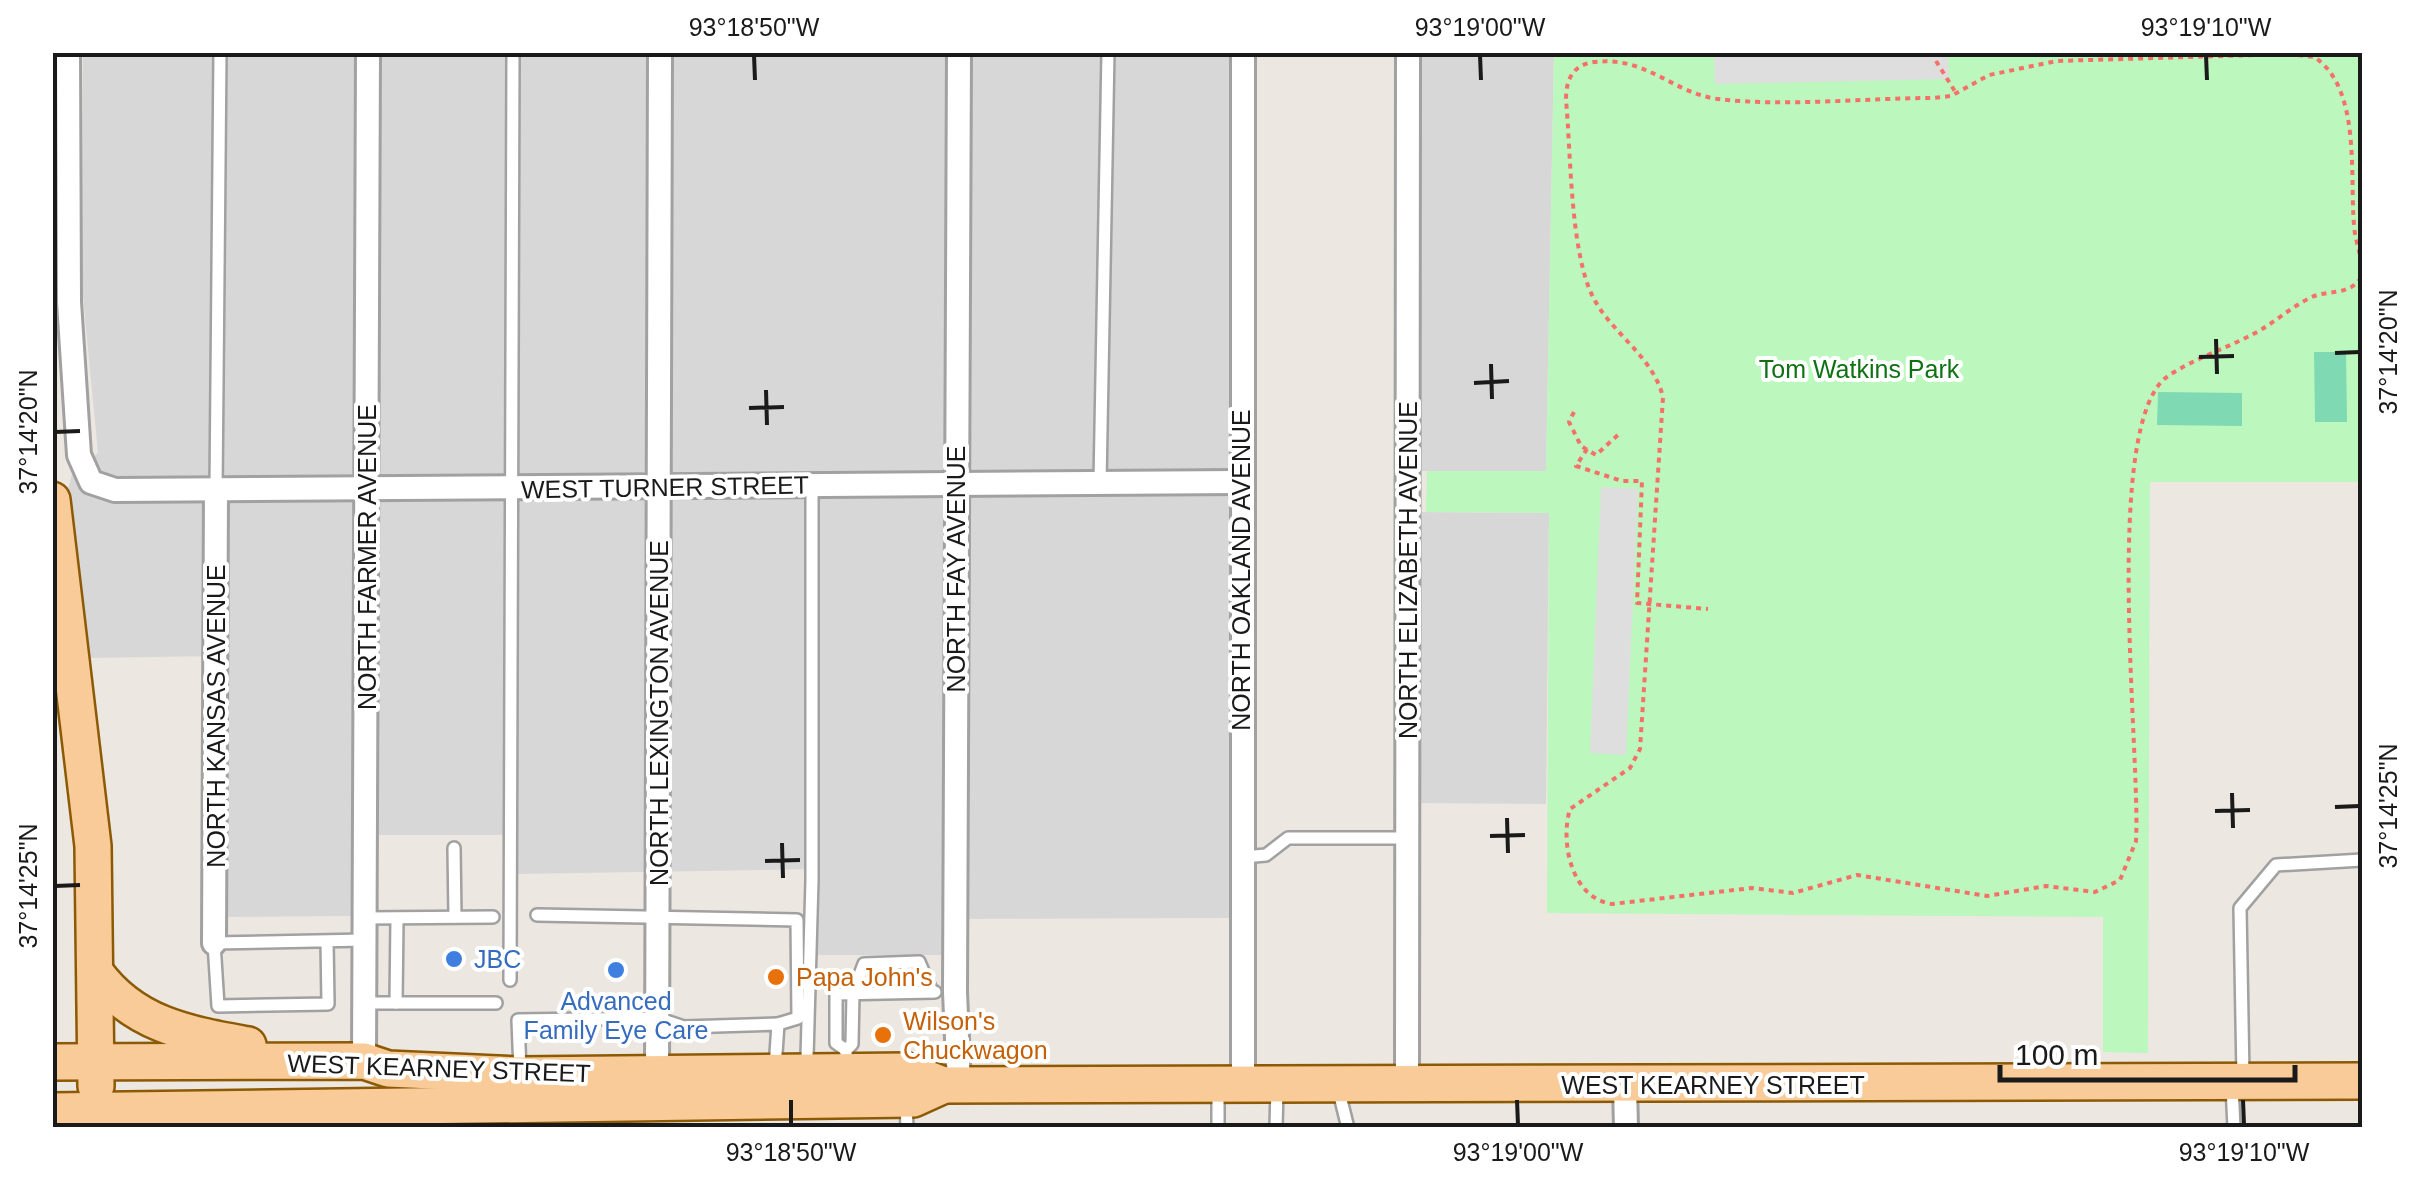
<svg xmlns="http://www.w3.org/2000/svg" width="2415" height="1180" font-family="Arial,sans-serif">
	<style>
		.residential { fill: #d8d7d7 }
		.park { fill: #bcf7be }
		.pitch { fill: #7fdab3 }
		.parking { fill: #dedede }
		.lines { fill: none; stroke-linecap: round; stroke-linejoin: round }
		.lane-casing { stroke: #a1a1a1; stroke-width: 16 }
		.street-casing { stroke: #a1a1a1; stroke-width: 28 }
		.primary-casing { stroke: #8c5a05; stroke-width: 40 }
		.path { stroke: #f57168; stroke-width: 4; stroke-dasharray: 5 5; stroke-linecap: butt }
		.lane { stroke: #fff; stroke-width: 11 }
		.street { stroke: #fff; stroke-width: 22 }
		.primary { stroke: #f8cb99; stroke-width: 35 }
		.ticks { fill: none; stroke: #1a1a1a; stroke-width: 4 }
		.shop-dot { fill: #3f7fe0; stroke: #fff; stroke-width: 4 }
		.food-dot { fill: #e8710a; stroke: #fff; stroke-width: 4 }
		.labels { text-anchor: middle; stroke-width: 8; stroke-linejoin: round; paint-order: stroke }
		.park-label { font-size: 25px; fill: #0e7213; stroke: #fff }
		.street-label { font-size: 25px; fill: #1a1a1a; stroke: #fff }
		.shop-label { font-size: 25px; fill: #366cbe; stroke: #fff; text-anchor: start }
		.food-label { font-size: 25px; fill: #c56008; stroke: #fff; text-anchor: start }
		.neatline { fill: none; stroke: #1a1a1a; stroke-width: 4 }
		.ticks-label { font-size: 25px; text-anchor: middle; fill: #1a1a1a }
	</style>
	<rect width="100%" height="100%" fill="#ece7e0"/>
	<g class="residential">
		<path d="M83,53H1237L1234,918L949,919V955H816L817,869L515,874L514,835H355L354,916L222,917V656L86,658L68,489L72,474L98,453L82,286Z"/>
		<path d="M1417,53H1554L1546,472L1413,471Z"/>
		<path d="M1416,512L1549,513L1546,804L1414,803Z"/>
	</g>
	<path class="park" d="M1554,53H2362V482H2150L2148,1053L2103,1052V917L1547,913L1549,513L1426,512L1427,471H1546Z"/>
	<g class="pitch">
		<path d="M2314,352H2346L2347,422H2315Z"/>
		<path d="M2158,392L2242,393V426L2157,425Z"/>
	</g>
	<g class="parking">
		<path d="M1714,53H1948L1949,79L1715,84Z"/>
		<path d="M1601,487L1638,489L1626,755L1590,753Z"/>
	</g>
	<g class="lines">
		<defs>
			<g id="lane">
				<path d="M1100,483L1108,52"/>
				<path d="M216,490L220,52"/>
				<path d="M454,848L455,917"/>
				<path d="M1243,857L1266,855L1288,838H1407"/>
				<path d="M537,915L797,920L798,1018L778,1024"/>
				<path d="M366,918L493,917"/>
				<path d="M327,941L328,1004L218,1006L214,943L365,940"/>
				<path d="M510,980L513,52"/>
				<path d="M365,1003H496"/>
				<path d="M396,1003L397,919"/>
				<path d="M846,1050L836,1043V994L935,992"/>
				<path d="M807,1057L812,880V486"/>
				<path d="M846,1067V1050L852,1044L853,993L864,964L919,962L932,992"/>
				<path d="M520,1071L518,1020L657,1018L684,1027L778,1024L775,1068"/>
				<path d="M2243,1076L2240,908L2276,865L2362,860"/>
				<path d="M2232,1086L2234,1128"/>
				<path d="M1338,1088L1348,1128"/>
				<path d="M906,1103L907,1128"/>
				<path d="M1218,1128V1088"/>
				<path d="M1276,1128L1277,1087"/>
			</g>
			<g id="street">
				<path d="M68,52L69,302L79,455L91,482L115,490L1240,482"/>
				<path d="M1243,52V1087"/>
				<path d="M214,943L216,490"/>
				<path d="M364,1061L368,52"/>
				<path d="M657,1074L660,52"/>
				<path d="M959,1085L955,992L959,52"/>
				<path d="M1625,1086L1626,1128"/>
				<path d="M1407,1087L1408,52"/>
			</g>
			<g id="primary">
				<path d="M52,500L93,846L96,1086"/>
				<path d="M96,973C134,1025 188,1034 248,1045"/>
				<path d="M52,1062L364,1061L388,1069L521,1075L907,1071L944,1085L2362,1081"/>
				<path d="M52,1111L913,1099L944,1085"/>
			</g>
		</defs>
		<use href="#lane" class="lane-casing"/>
		<use href="#street" class="street-casing"/>
		<use href="#primary" class="primary-casing"/>
		<g class="path">
			<path d="M1936,61L1956,93"/>
			<path d="M2362,264C2360,254 2357,244 2355,234C2348,185 2364,89 2314,57L2289,54L2057,61L1989,75L1951,96L1933,98C1866,98 1783,107 1718,99C1672,93 1647,56 1594,62C1572,65 1566,80 1566,100C1571,153 1570,252 1593,297C1611,333 1653,356 1663,397L1640,749L1630,768L1570,809C1560,842 1571,898 1612,904L1752,888L1793,893L1857,875L1987,896L2046,886L2095,892L2120,880L2136,841C2141,757 2101,422 2168,376C2195,358 2228,348 2257,332C2275,322 2290,308 2308,299C2327,288 2347,298 2362,277V267"/>
			<path d="M1574,412L1569,422L1581,446L1596,455L1620,433"/>
			<path d="M1587,449L1576,466L1622,481H1642L1637,603L1708,609"/>
		</g>
		<use href="#lane" class="lane"/>
		<use href="#street" class="street"/>
		<use href="#primary" class="primary"/>
	</g>
	<path class="ticks" d="M754,55L755,80M1480,55L1481,80M2206,55L2207,80M2216,339L2217,374M2335,353L2360,352M2199,357L2234,356M1491,364L1492,399M1474,383L1509,381M766,390L767,425M749,408L784,407M55,432L80,431M2232,793L2233,828M2335,807L2360,806M2215,811L2250,810M1507,818L1508,853M1490,836L1525,835M782,843L783,878M765,861L800,860M55,886L80,885M791,1100V1125M1517,1100L1518,1125M2243,1100L2244,1125"/>
	<g class="shop-dot">
		<circle cx="454" cy="959" r="10"/>
		<circle cx="616" cy="970" r="10"/>
	</g>
	<g class="food-dot">
		<circle cx="776" cy="977" r="10"/>
		<circle cx="883" cy="1035" r="10"/>
	</g>
	<g class="labels">
		<g class="park-label">
			<text x="1859" y="378">Tom Watkins Park</text>
		</g>
		<g class="street-label">
			<text transform="translate(665 487) rotate(-1)" y="9">WEST TURNER STREET</text>
			<text transform="translate(367 557) rotate(-90)" y="9">NORTH FARMER AVENUE</text>
			<text transform="translate(956 569) rotate(-90)" y="9">NORTH FAY AVENUE</text>
			<text transform="translate(1241 570) rotate(-90)" y="9">NORTH OAKLAND AVENUE</text>
			<text transform="translate(1408 570) rotate(-90)" y="9">NORTH ELIZABETH AVENUE</text>
			<text transform="translate(659 713) rotate(-90)" y="9">NORTH LEXINGTON AVENUE</text>
			<text transform="translate(216 716) rotate(-90)" y="9">NORTH KANSAS AVENUE</text>
			<text transform="translate(439 1068) rotate(2)" y="9">WEST KEARNEY STREET</text>
			<text x="1713" y="1094">WEST KEARNEY STREET</text>
		</g>
		<g class="shop-label">
			<text x="474" y="968">JBC</text>
			<text x="616" y="1010" text-anchor="middle">Advanced<tspan x="616" dy="29">Family Eye Care</tspan></text>
		</g>
		<g class="food-label">
			<text x="796" y="986">Papa John's</text>
			<text x="903" y="1030">Wilson's<tspan x="903" dy="29">Chuckwagon</tspan></text>
		</g>
	</g>
	<rect width="2415" height="1180" fill="none" stroke="#ffffff" stroke-width="110"/>
	<path d="M2000 1065v15h295v-15" fill="none" stroke="#1a1a1a" stroke-width="5"/>
	<text x="2015" y="1065" font-size="30" fill="#1a1a1a" stroke="#ffffff" stroke-width="8" paint-order="stroke">100 m</text>
	<rect x="55" y="55" width="2305" height="1070" class="neatline"/>
	<g class="ticks-label">
		<text x="754" y="36">93°18'50"W</text>
		<text x="1480" y="36">93°19'00"W</text>
		<text x="2206" y="36">93°19'10"W</text>
		<text transform="translate(2388 352) rotate(-90)" y="9">37°14'20"N</text>
		<text transform="translate(28 432) rotate(-90)" y="9">37°14'20"N</text>
		<text transform="translate(2388 806) rotate(-90)" y="9">37°14'25"N</text>
		<text transform="translate(28 886) rotate(-90)" y="9">37°14'25"N</text>
		<text x="791" y="1161">93°18'50"W</text>
		<text x="1518" y="1161">93°19'00"W</text>
		<text x="2244" y="1161">93°19'10"W</text>
	</g>
</svg>
